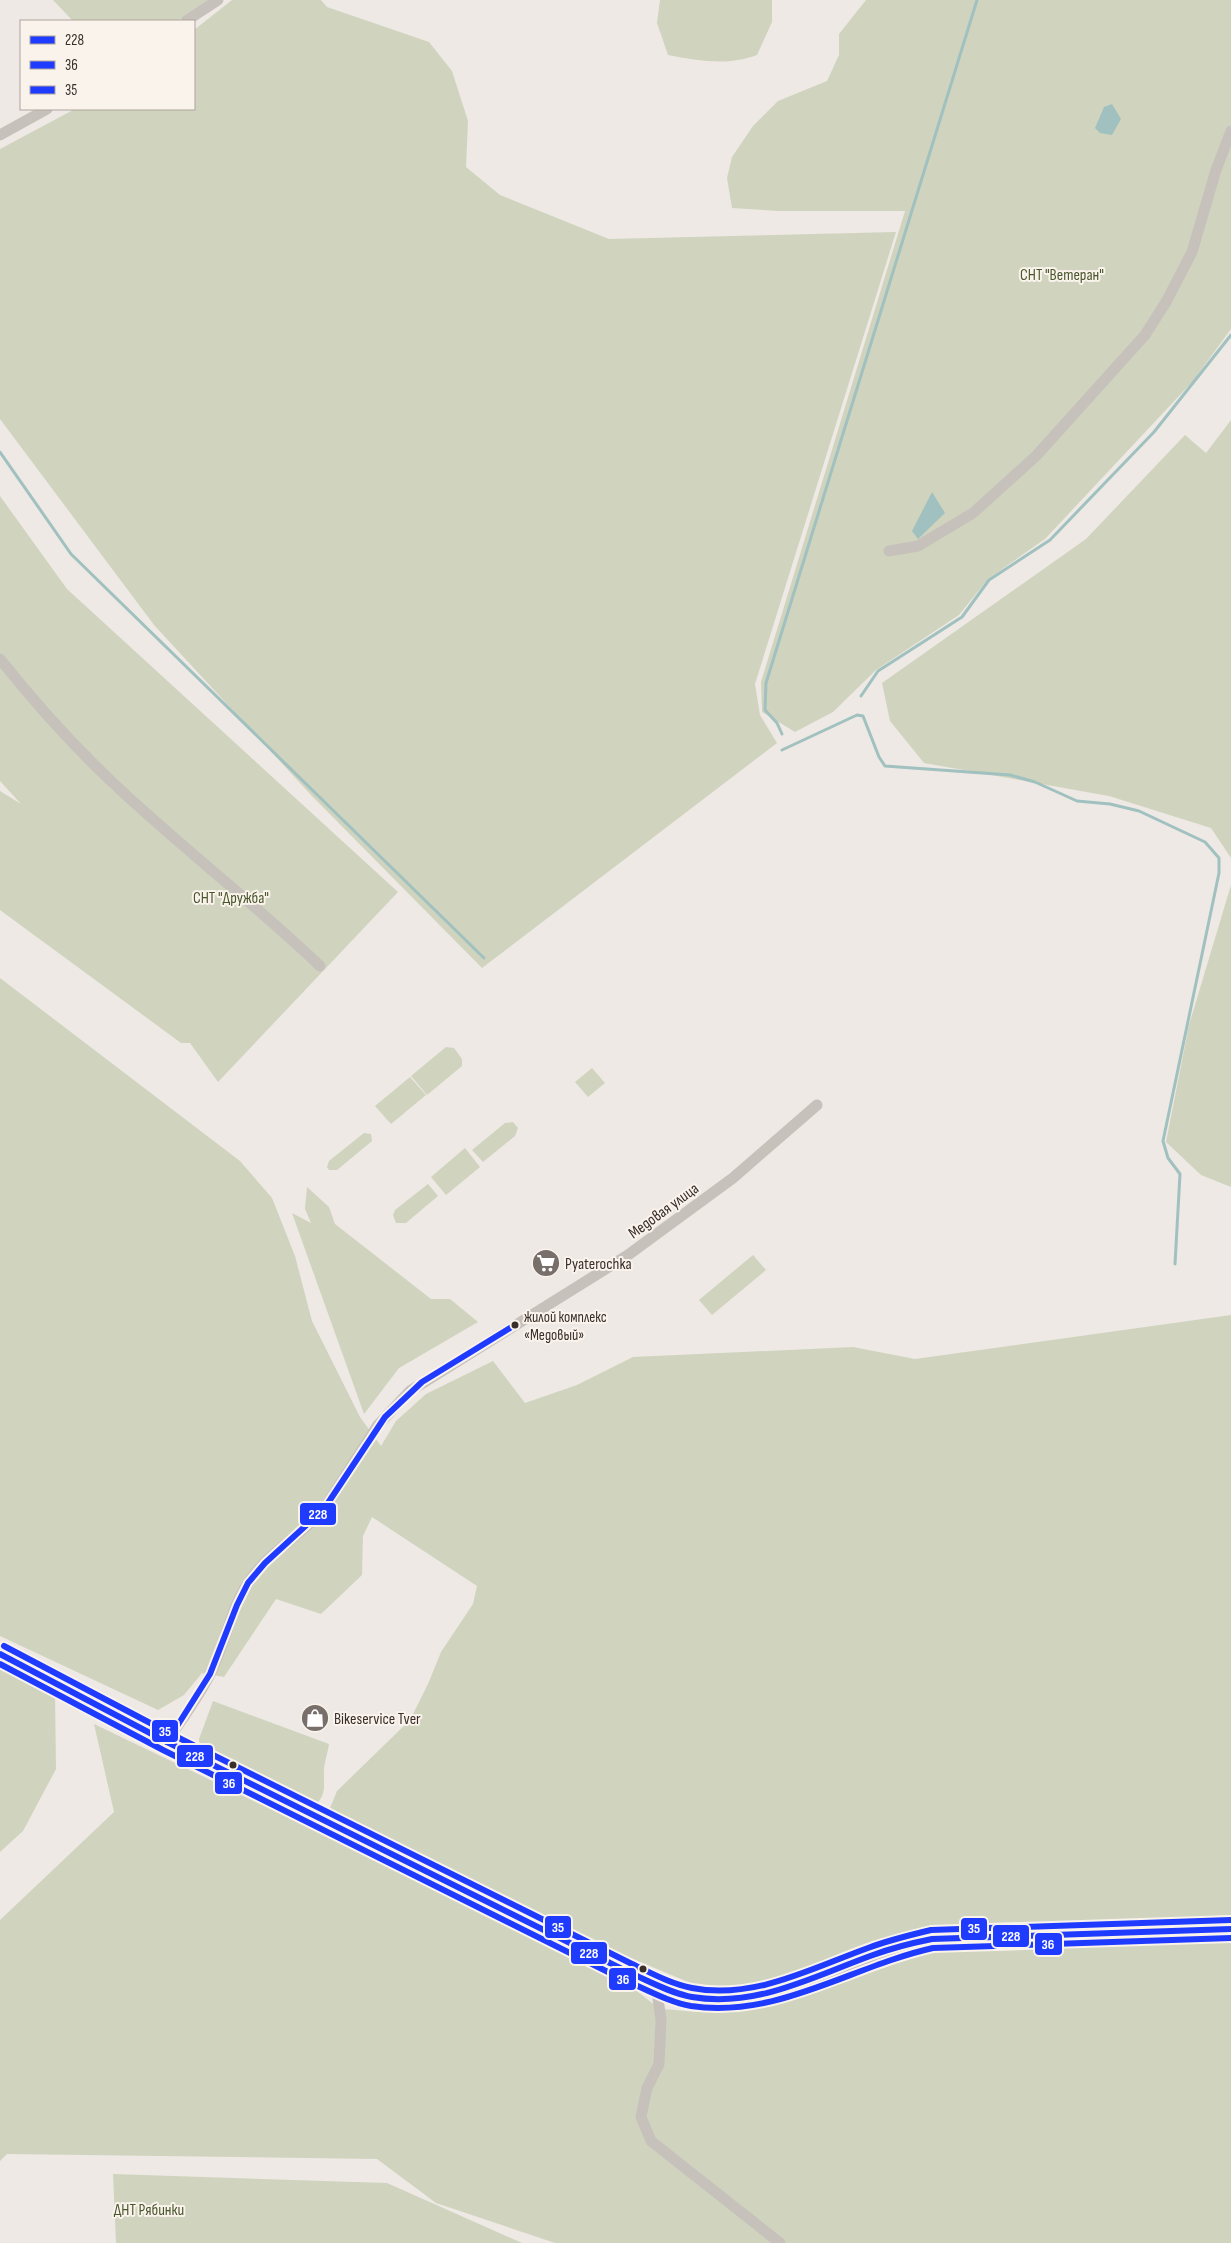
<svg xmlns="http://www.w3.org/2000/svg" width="1231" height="2243" font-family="'Sofia Sans Condensed',sans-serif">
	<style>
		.green { fill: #d0d4be }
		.water { fill: #a0c1bf }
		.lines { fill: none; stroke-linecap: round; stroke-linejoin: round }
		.stream { stroke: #a0c1bf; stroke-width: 3 }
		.street { stroke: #c7c1bc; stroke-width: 11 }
		.secondary { stroke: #b8b1ad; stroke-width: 16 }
		.bus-1-casing { stroke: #faf3ec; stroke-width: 10 }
		.bus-2-casing { stroke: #faf3ec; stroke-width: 10 }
		.bus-3-casing { stroke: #faf3ec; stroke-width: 10 }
		.bus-1 { stroke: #1f3bff; stroke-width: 6 }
		.bus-2 { stroke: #1f3bff; stroke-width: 6 }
		.bus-3 { stroke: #1f3bff; stroke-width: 6 }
		.bus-dot { fill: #392e2a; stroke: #faf3ec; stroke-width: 2 }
		.labels { text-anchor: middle; stroke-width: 4; stroke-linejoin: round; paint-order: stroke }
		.bus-label { font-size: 15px; fill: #392e2a; stroke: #faf3ec; text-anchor: start }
		.park-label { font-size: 16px; fill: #4a572d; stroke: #faf3ec }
		.street-label { font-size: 16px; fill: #392e2a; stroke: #faf3ec }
		.poi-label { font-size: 16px; fill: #392e2a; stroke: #faf3ec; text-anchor: start }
		.line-badge { stroke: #faf3ec; stroke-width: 2 }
		.badge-label { font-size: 14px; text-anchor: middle; font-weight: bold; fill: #fff }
	</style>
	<rect width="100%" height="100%" fill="#eee9e4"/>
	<g class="green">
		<path d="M53,0H210L177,21H73Z"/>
		<path d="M232,0H321L327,7L429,42L452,71L468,121L466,167L500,195L609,239L896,232L755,684L760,715L777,743L482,968L312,796L154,625L0,419V149L75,109H194V30Z"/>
		<path d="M660,0H772V22L757,55C727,66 699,61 668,55L657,23Z"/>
		<path d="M866,0H1231V329L1193,381L1045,539L988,579L959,615L876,670L833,712L795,732L762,712L761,682L905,211H779L732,208L727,178L732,157L753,126L778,101L827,81L839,55V34Z"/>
		<path d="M1231,420V858L1211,828L1109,796L924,763L890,721L882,683L1086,539L1185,435L1206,453Z"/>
		<path d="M0,496L67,589L398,892L218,1082L190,1043H181L0,910V791L21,804L0,781Z"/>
		<path d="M1231,885V1187L1201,1175L1166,1142L1189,1025Z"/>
		<path d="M0,978L240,1161L272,1198L295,1256L312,1321L360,1417L381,1446L396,1421L426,1394L493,1361L525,1403L577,1385L633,1357L853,1347L915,1359L1231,1315V1915L1051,1926L920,1931L872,1941L782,1982L745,1990L710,1991L626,1956L328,1813L337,1791L410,1720L428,1684L441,1652L473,1604L477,1586L372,1517L363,1536L362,1575L321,1614L276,1599L224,1677L202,1673L184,1695L158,1710L0,1636Z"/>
		<path d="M446,1047L454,1048L462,1059V1066L427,1095L411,1076Z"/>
		<path d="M592,1068L605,1083L588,1097L575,1082Z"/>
		<path d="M410,1077L426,1095L391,1124L375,1106Z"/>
		<path d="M513,1122L518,1128L515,1136L483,1162L472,1150L505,1123Z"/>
		<path d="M364,1133L371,1134L372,1141L337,1170H329L327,1167L329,1161Z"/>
		<path d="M465,1148L480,1167L446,1195L431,1177Z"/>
		<path d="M428,1184L438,1196L406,1223H396L393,1215L395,1210Z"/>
		<path d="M307,1187L329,1207L335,1224L431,1299H450L478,1322L399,1368L364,1414L292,1213L311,1223L305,1209Z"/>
		<path d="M753,1255L766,1270L712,1315L699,1300Z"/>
		<path d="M0,1667L55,1694L56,1769L23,1831L0,1852Z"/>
		<path d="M213,1701L329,1744C328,1752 325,1760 324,1768C323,1785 328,1794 314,1806L200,1748L199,1739Z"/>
		<path d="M94,1724L616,1975L656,2006L658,2021L655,2064L644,2088L639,2115L644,2116L649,2089L662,2065L664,2021L663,2009L697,2012L776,2000L899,1953L935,1947L1142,1940H1231V2243H555L436,2203L377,2159L7,2154L0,2161V1920L114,1812Z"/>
		<path d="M113,2174L387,2183L522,2243H116Z"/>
	</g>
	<g class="water">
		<path d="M1112,104L1121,119L1112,135L1100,133L1095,128L1104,107Z"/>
		<path d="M932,492L945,513L918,539L912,531Z"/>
	</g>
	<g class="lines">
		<g class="stream">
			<path d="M0,452L71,554L484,958"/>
			<path d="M861,696L878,671L962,617L989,580L1050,540L1154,432L1231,335"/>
			<path d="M782,734L777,723L765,710L766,683L977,0"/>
			<path d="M782,750L857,715L863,716L879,757L885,766L1010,775L1035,782L1077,801L1110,804L1139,811L1205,842L1219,858V873L1163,1141L1168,1158L1180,1174L1175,1264"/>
		</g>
		<g class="street">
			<path d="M186,21L218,0"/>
			<path d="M0,135L47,109"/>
			<path d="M889,551L918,546L973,513L1036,456L1145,335L1166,302L1192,252L1216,170L1231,131"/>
			<path d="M0,659C38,707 80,753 126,795C189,853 257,906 320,966"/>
			<path d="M167,1742C181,1720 198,1698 210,1674C225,1645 230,1610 248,1583C267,1553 301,1536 324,1509L378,1425L410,1391L628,1255L733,1178L817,1105"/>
			<path d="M656,1985L661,2020L659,2064L647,2088L641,2117L651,2141L780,2243"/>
		</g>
		<path class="secondary" d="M0,1654L167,1742L628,1972C649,1981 669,1992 692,1997C776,2014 851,1951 932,1939L1231,1929"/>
		<defs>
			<g id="bus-1">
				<path d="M0,1654L167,1742L628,1972C649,1981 670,1993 692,1997C757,2008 814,1976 873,1955C892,1948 912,1943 932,1939L1231,1929"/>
				<path d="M167,1742L210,1674L237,1605L248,1583L265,1563L324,1509L385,1417L422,1382L515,1325"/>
			</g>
			<path id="bus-2" d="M0,1664L163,1750L624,1980C646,1989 668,2002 691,2006C777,2019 852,1966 933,1948L1231,1938"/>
			<path id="bus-3" d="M4,1646L171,1734L632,1964C651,1973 671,1984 692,1988C754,2000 812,1968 868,1948C889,1940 910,1935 931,1930L1231,1920"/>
		</defs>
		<use href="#bus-1" class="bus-1-casing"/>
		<use href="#bus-2" class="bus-2-casing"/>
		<use href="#bus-3" class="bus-3-casing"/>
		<use href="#bus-1" class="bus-1"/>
		<use href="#bus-2" class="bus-2"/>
		<use href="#bus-3" class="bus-3"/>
	</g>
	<defs>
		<symbol id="supermarket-disc" viewBox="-11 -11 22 22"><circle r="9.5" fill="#786f6b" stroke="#faf3ec"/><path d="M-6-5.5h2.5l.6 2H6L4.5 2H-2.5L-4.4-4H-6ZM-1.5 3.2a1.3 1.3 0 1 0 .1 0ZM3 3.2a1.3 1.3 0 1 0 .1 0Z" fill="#fff"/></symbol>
		<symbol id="shop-disc" viewBox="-11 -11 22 22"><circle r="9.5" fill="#786f6b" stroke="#faf3ec"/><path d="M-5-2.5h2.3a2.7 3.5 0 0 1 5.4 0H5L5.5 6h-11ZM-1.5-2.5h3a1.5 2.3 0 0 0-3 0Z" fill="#fff"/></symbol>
	</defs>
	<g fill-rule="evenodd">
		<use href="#supermarket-disc" x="530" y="1247" width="32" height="32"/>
		<use href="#shop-disc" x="299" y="1702" width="32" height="32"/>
	</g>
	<g class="bus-dot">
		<circle cx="515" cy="1325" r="4.5"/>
		<circle cx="233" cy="1765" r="4.5"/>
		<circle cx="643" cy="1969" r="4.5"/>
	</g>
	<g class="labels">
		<g class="bus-label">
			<text x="524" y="1322">жилой комплекс<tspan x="524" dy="18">«Медовый»</tspan></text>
		</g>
		<g class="park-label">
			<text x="1062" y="280">СНТ "Ветеран"</text>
			<text x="231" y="903">СНТ "Дружба"</text>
			<text x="149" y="2215">ДНТ Рябинки</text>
		</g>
		<g class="street-label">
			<text transform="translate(663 1210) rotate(-36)" y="6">Медовая улица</text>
		</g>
		<g class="poi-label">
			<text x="565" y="1269">Pyaterochka</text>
			<text x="334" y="1724">Bikeservice Tver</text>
		</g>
	</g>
	<g class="line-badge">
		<rect x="299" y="1502" width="38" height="24" rx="5" fill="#1f3bff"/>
		<rect x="151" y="1719" width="28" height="24" rx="5" fill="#1f3bff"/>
		<rect x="176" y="1744" width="38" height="24" rx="5" fill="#1f3bff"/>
		<rect x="214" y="1771" width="29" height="24" rx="5" fill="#1f3bff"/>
		<rect x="544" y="1915" width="28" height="24" rx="5" fill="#1f3bff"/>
		<rect x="960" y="1917" width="28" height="24" rx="5" fill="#1f3bff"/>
		<rect x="992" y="1924" width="38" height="24" rx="5" fill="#1f3bff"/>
		<rect x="1034" y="1932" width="29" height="24" rx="5" fill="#1f3bff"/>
		<rect x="570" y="1941" width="38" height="24" rx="5" fill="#1f3bff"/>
		<rect x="608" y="1967" width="29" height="24" rx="5" fill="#1f3bff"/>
	</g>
	<g class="badge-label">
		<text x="318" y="1519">228</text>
		<text x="165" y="1736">35</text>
		<text x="195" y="1761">228</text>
		<text x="229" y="1788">36</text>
		<text x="558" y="1932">35</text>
		<text x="974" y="1933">35</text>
		<text x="1011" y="1941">228</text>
		<text x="1048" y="1949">36</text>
		<text x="589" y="1958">228</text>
		<text x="623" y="1984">36</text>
	</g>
	<rect x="20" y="20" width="175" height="90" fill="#faf3ec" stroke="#ada49e"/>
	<rect x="30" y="36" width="25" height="8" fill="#1f3bff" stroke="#ada49e"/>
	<text x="65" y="45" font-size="15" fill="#392e2a">228</text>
	<rect x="30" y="61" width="25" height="8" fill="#1f3bff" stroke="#ada49e"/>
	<text x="65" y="70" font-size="15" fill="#392e2a">36</text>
	<rect x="30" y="86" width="25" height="8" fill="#1f3bff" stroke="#ada49e"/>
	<text x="65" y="95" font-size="15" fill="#392e2a">35</text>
</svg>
